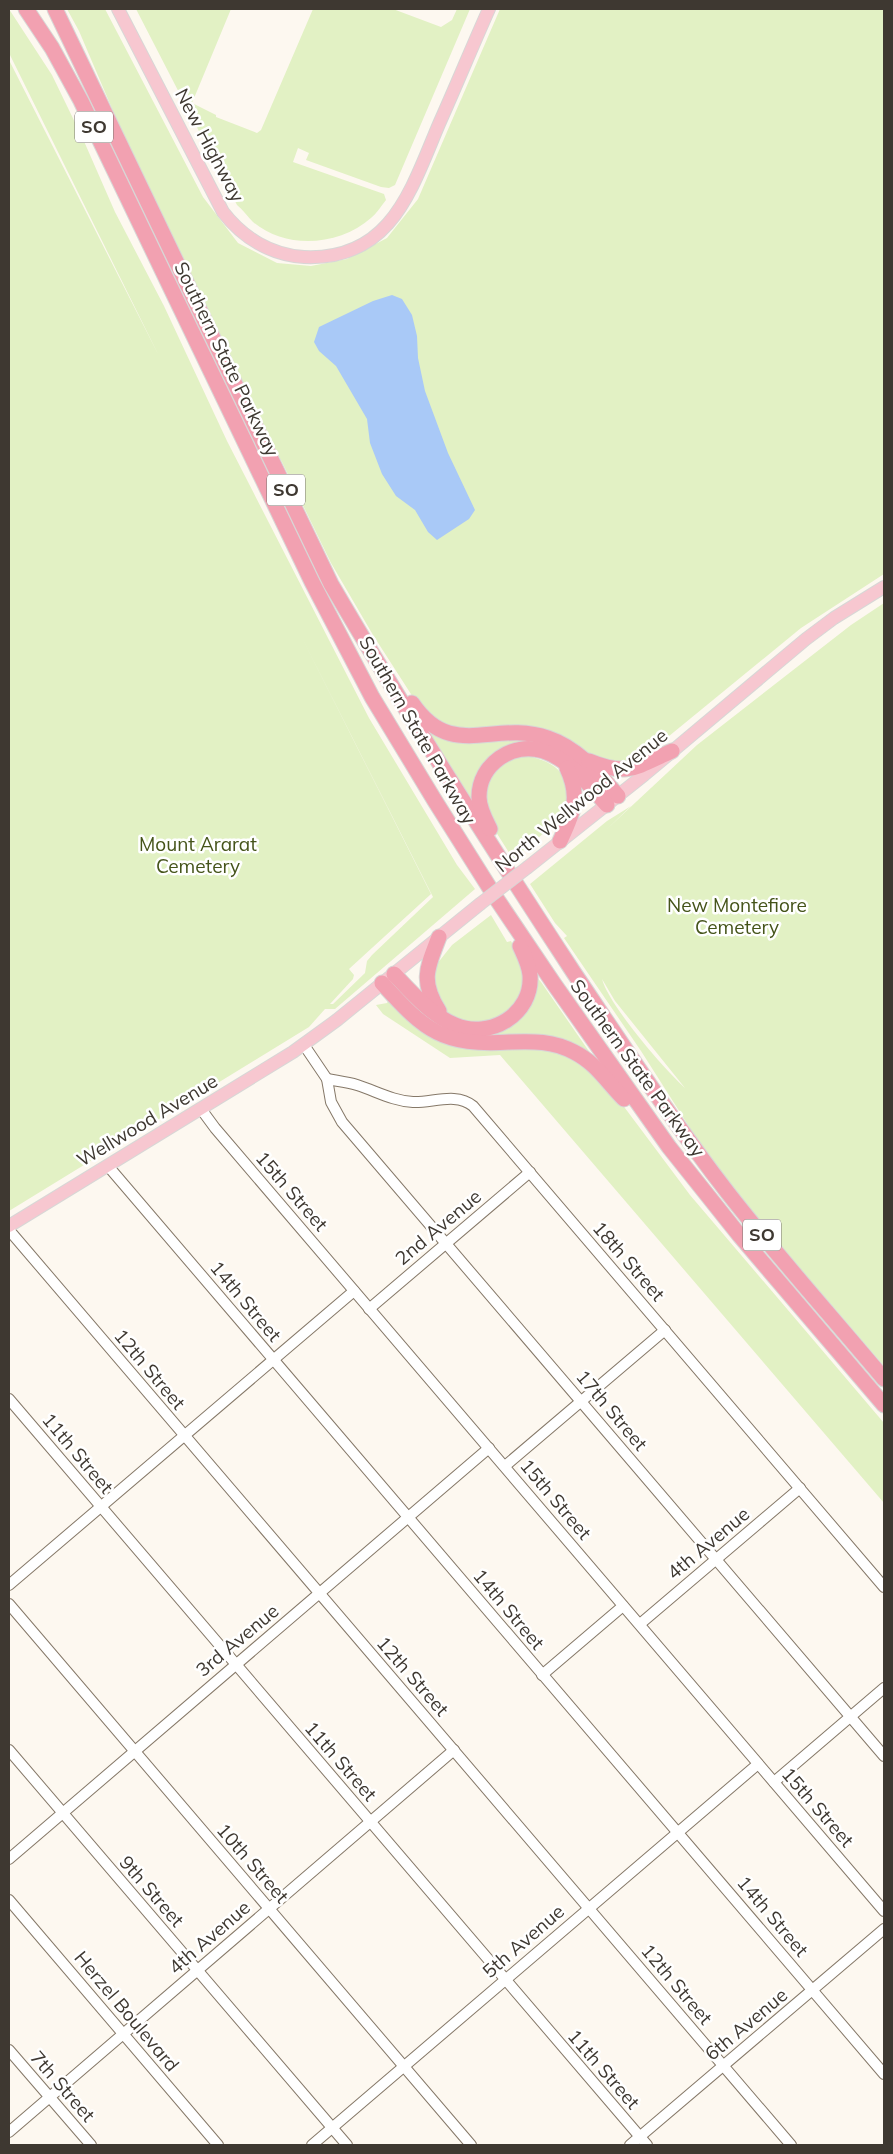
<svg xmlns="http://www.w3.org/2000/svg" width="893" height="2154" font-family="Mulish,sans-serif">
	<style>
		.green { fill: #e2f1c4; fill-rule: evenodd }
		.water { fill: #a9c9f7 }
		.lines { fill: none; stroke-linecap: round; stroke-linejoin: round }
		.minor-casing { stroke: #857868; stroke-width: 12 }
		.major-casing { stroke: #d8d7d6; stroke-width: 14 }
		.highway-casing { stroke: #d8d7d6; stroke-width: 17 }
		.minor { stroke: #fff; stroke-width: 10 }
		.major { stroke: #f7c7d0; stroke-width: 12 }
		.highway { stroke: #f2a1b1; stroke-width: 15 }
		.major-bridge-casing { stroke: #d8d7d6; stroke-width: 14; stroke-linecap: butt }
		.major-bridge { stroke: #f7c7d0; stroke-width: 12 }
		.labels { text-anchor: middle; stroke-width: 5; stroke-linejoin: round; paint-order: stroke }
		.shield { fill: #fff; stroke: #78746f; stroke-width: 1 }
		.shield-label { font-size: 18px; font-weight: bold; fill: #3e3831 }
		.street-label { font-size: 19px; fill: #3e3831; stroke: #fff }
		.park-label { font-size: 19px; fill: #45541a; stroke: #fff }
	</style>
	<rect width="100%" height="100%" fill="#fdf8f0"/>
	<g class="green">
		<path d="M9,9L52,75L83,139L115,212L164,306L227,441L369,718L457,865L475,889L335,1009H325L309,1027L9,1211V60L159,356L9,53ZM297,628L433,897L372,955L367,961L365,973L333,1004H330L353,979L354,975L349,969L431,894Z"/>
		<path d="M67,9H105L203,197L238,243L277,263L311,266L347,259L387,238L418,199L500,9H884V574L801,628L641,759L605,765L549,732H459L425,716L409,691L373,635L331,563L282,462L259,423L125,139L79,31Z"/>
		<path d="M136,9H231L192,103L216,115V117L257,133L261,130L313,9H393L441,27L452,20L457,9H470L395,185L389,188L381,187L306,160L309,153L298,148L293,162L384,194L386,200C381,206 377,213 371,218C339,246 286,250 253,222C248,217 243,210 237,205Z"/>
		<path d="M884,603V1366L743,1202L704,1150L641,1051L564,938L567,936L555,923L530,884L607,821L631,806L606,830L697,745L851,625ZM602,979L615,1001L685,1088C663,1068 609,1005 602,979Z"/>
		<path d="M429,729L526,737L572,763L505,751L474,803L426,731Z"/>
		<path d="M529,756C554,763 561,768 571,792L560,824L557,822L513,859L496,832L483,794L490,773L509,759Z"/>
		<path d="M491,915L507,942L511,941L522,962L525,978L522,998L498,1021L462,1023L444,1012L429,974L452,945Z"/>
		<path d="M532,972L541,982L595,1060L576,1050L500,1041L422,1022L400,992L403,991L441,1025L508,1026Z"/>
		<path d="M388,1001L407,1019L544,1048L580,1061L616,1096L690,1195L884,1423V1503L500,1055L450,1058L383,1014L376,1005L387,1003Z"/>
	</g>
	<path class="water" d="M392,295L402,299L412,315L417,336L418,358L425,391L448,453L475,510L469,519L437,540L428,532L415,510L396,496L382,474L370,443L367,419L336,366L319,351L314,342L319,327L373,301Z"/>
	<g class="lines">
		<defs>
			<g id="minor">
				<path d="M304,1045L327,1079L331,1102L342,1122L884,1756"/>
				<path d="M327,1079C337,1081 347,1082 357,1085C376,1091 393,1101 413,1102C432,1103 456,1092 473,1106L884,1587"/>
				<path d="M201,1109L215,1128L884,1911"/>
				<path d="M108,1166L884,2074"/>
				<path d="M9,1230L791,2145"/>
				<path d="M369,1309L530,1172"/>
				<path d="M9,1399L647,2145"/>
				<path d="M505,1466L665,1330"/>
				<path d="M9,1585L354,1291"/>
				<path d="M9,1604L471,2145"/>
				<path d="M640,1624L800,1488"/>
				<path d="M542,1675L623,1606"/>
				<path d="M9,1750L347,2145"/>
				<path d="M774,1782L884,1688"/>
				<path d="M9,1859L489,1448"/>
				<path d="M9,1900L218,2145"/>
				<path d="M9,2050L91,2145"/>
				<path d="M9,2132L454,1750"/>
				<path d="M312,2145L758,1764"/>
				<path d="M630,2145L884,1929"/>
			</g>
			<g id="major">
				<path d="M118,9L223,212C243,238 271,255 304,257C391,261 411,190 439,124C456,86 472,47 489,9"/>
				<path d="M528,867L644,775L806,639L834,618L884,587"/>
				<path d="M9,1226L293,1052L337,1020L480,904"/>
			</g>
			<g id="highway">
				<path d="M26,9L52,48L81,101L312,582L372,697L435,801L496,898L554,984L669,1147L740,1236L884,1405"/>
				<path d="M55,9L331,584C408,716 490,845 574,973C624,1047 673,1122 728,1193C778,1257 832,1317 884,1379"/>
				<path d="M412,703C452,762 493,719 548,738C578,748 598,773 618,796"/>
				<path d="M589,761C628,777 636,767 672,751"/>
				<path d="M490,829C485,819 479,808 479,797C479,764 513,741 543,751C570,760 589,785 607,805"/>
				<path d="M560,841C573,813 581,798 567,768"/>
				<path d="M439,937C427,968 420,981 439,1011"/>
				<path d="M394,974C411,992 431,1015 455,1025C490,1040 533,1014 530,975C529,964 524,955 520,946"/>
				<path d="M382,983C426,1032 443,1046 510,1042C533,1041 553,1041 574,1052C596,1063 607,1082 624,1099"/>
			</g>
		</defs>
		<use href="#minor" class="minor-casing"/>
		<use href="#major" class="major-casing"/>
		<use href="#highway" class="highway-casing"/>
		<use href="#minor" class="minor"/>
		<use href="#major" class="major"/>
		<use href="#highway" class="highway"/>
		<defs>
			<path id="major-bridge" d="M480,904L528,867"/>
		</defs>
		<use href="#major-bridge" class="major-bridge-casing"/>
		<use href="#major-bridge" class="major-bridge"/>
	</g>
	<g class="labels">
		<g class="shield">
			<rect x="75" y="111.5" width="38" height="31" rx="4"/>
			<rect x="267" y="474.5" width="38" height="31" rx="4"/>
			<rect x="743" y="1219.5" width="38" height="31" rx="4"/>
		</g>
		<g class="shield-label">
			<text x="94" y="133">SO</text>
			<text x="286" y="496">SO</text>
			<text x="762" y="1241">SO</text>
		</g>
		<g class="street-label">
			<text transform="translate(210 145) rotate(62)" y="7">New Highway</text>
			<text transform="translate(227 359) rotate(64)" y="7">Southern State Parkway</text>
			<text transform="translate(418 730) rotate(60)" y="7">Southern State Parkway</text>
			<text transform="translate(581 800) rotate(-39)" y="7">North Wellwood Avenue</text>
			<text transform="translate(638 1068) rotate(54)" y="7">Southern State Parkway</text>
			<text transform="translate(147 1120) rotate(-31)" y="7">Wellwood Avenue</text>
			<text transform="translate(292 1191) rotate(49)" y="7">15th Street</text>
			<text transform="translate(438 1227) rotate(-40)" y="7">2nd Avenue</text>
			<text transform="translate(629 1261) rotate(49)" y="7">18th Street</text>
			<text transform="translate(246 1301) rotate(50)" y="7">14th Street</text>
			<text transform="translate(150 1369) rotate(50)" y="7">12th Street</text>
			<text transform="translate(612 1410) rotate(50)" y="7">17th Street</text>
			<text transform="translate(78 1453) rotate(50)" y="7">11th Street</text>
			<text transform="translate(556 1499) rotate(50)" y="7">15th Street</text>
			<text transform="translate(708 1543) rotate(-40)" y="7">4th Avenue</text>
			<text transform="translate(509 1609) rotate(50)" y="7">14th Street</text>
			<text transform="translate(237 1640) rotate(-40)" y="7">3rd Avenue</text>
			<text transform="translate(413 1676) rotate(49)" y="7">12th Street</text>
			<text transform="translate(341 1761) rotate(49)" y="7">11th Street</text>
			<text transform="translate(818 1807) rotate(49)" y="7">15th Street</text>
			<text transform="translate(253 1863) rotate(49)" y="7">10th Street</text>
			<text transform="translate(152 1891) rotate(49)" y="7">9th Street</text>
			<text transform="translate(773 1916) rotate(50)" y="7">14th Street</text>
			<text transform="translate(209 1937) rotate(-41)" y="7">4th Avenue</text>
			<text transform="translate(523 1941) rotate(-41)" y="7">5th Avenue</text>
			<text transform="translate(677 1984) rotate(50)" y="7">12th Street</text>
			<text transform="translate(127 2011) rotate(50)" y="7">Herzel Boulevard</text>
			<text transform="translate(746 2024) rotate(-40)" y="7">6th Avenue</text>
			<text transform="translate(604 2069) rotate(49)" y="7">11th Street</text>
			<text transform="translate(63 2086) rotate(49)" y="7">7th Street</text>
		</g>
		<g class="park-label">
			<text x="198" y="851">Mount Ararat<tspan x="198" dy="22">Cemetery</tspan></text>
			<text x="737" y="912">New Montefiore<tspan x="737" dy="22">Cemetery</tspan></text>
		</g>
	</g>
	<rect width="893" height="2154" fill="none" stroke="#3e3831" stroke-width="20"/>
</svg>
